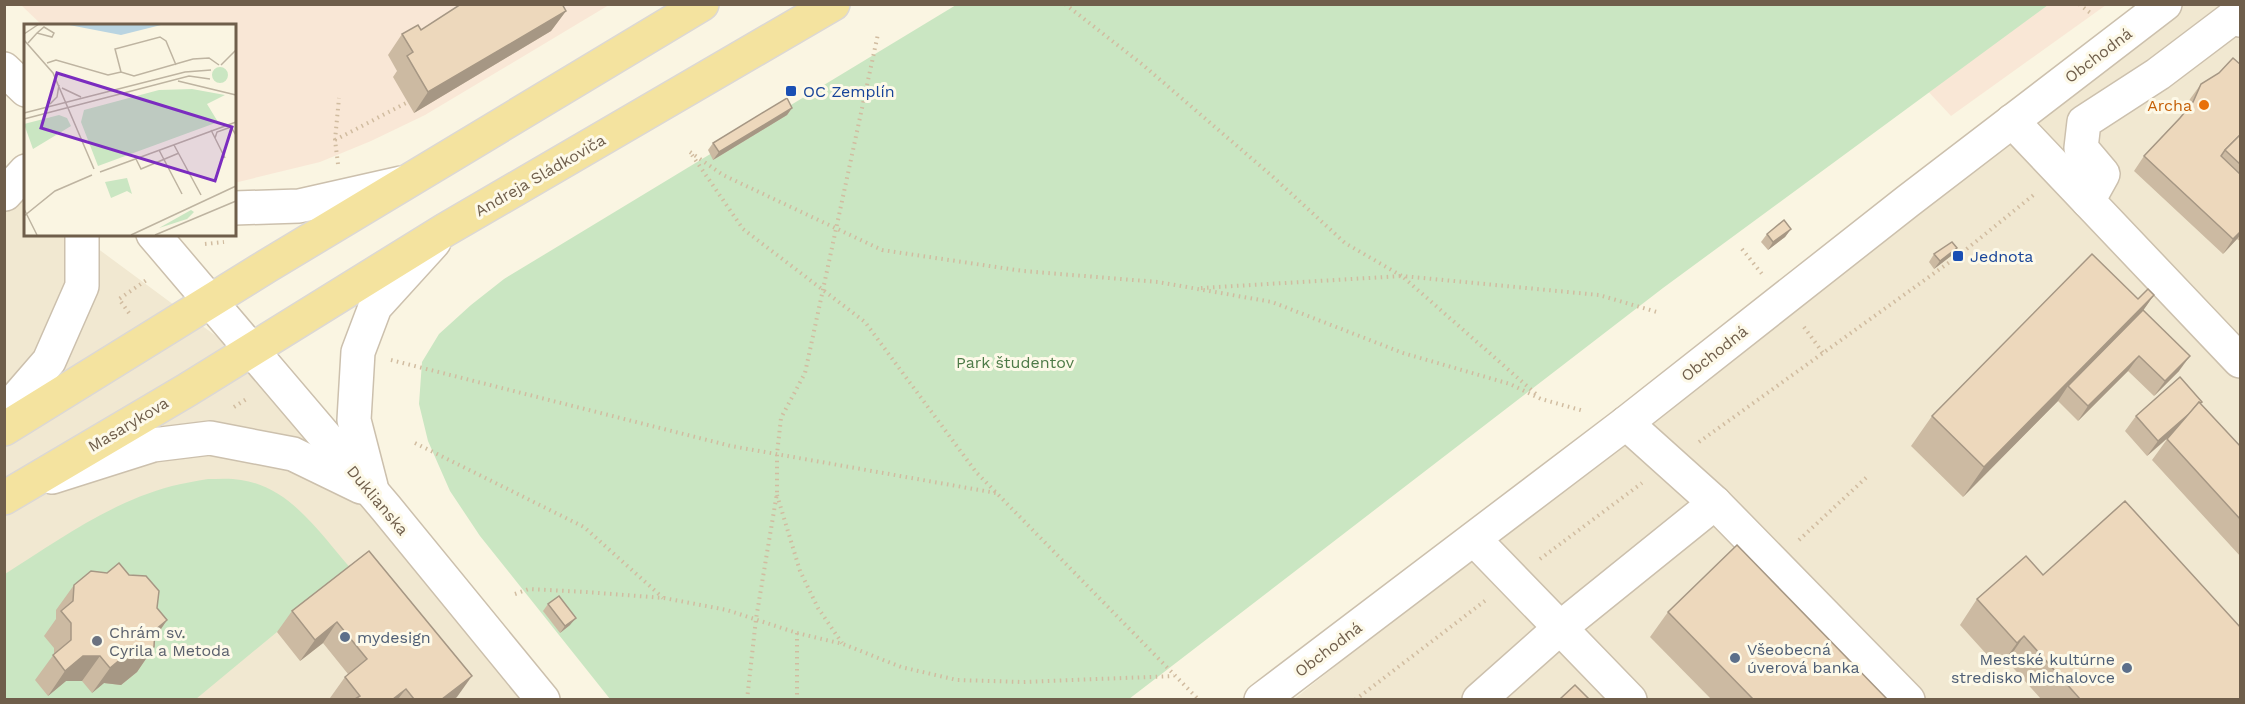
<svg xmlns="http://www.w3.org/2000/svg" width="2245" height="704" font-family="'Work Sans',sans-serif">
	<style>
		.residential { fill: #f1e8d1 }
		.commercial { fill: #f9e7d6 }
		.green { fill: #cae6c2 }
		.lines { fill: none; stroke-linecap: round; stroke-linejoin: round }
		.minor-casing { stroke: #ccc0ad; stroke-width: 36 }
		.major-casing { stroke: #dcd8d4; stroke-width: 36 }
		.path { stroke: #d1bca0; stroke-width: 4; stroke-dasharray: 1.5 4.5; stroke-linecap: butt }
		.minor { stroke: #fff; stroke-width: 33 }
		.major { stroke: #f4e39f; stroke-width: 33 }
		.wall { fill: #ccbaa2 }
		.shaded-wall { fill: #a69784 }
		.building { fill: #edd8bc; stroke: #a69784; stroke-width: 1.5 }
		.transit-dot { fill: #1a4fb4; stroke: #fdf9e8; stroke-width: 2 }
		.food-dot { fill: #e8710a; stroke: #fdf9e8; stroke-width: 2 }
		.service-dot { fill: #5c6f8a; stroke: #fdf9e8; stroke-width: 2 }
		.worship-dot { fill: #6b7280; stroke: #fdf9e8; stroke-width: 2 }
		.labels { text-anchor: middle; stroke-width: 6; stroke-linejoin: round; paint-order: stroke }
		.street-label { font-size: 16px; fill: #6f5e4b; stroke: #fdf9e8 }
		.transit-label { font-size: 16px; fill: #164399; stroke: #fdf9e8; text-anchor: start }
		.food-label { font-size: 16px; fill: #c56008; stroke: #fdf9e8; text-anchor: end }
		.park-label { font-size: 16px; fill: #4d7a47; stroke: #fdf9e8 }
		.worship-label { font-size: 16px; fill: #5b616d; stroke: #fdf9e8; text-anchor: start }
		.service-label { font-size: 16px; fill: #4e5e75; stroke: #fdf9e8; text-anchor: start }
		.inset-road { fill: none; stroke: #beb4a1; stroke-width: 1.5 }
		.view { fill: #7b2cbf; fill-opacity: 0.15; stroke: #7b2cbf; stroke-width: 3 }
		.inset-edge { fill: none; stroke: #6f5e4b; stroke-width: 3 }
	</style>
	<rect width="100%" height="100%" fill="#faf5e2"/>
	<g class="residential">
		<path d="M2159,5H2240V699L1293,700Z"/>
		<path d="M4,173L25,190L26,234H78L216,336L533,699H5Z"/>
	</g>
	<g class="commercial">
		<path d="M21,5H609L425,115L371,141L320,162L234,183V26L42,25Z"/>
		<path d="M1848,5H2106L1951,116Z"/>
	</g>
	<g class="green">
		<path d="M956,5H2048L1663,288L1129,699H610L480,536L450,491L428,441L419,404L422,362L439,334L471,305L504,279Z"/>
		<path d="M208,479C219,479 230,478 241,480C292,487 322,537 354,572L277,632L196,699L5,700V574C57,541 111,502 172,486C184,483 196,481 208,479Z"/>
	</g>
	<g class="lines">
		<defs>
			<g id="minor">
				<path d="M4,69L26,90"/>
				<path d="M2012,121L2240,361"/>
				<path d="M5,194L26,171"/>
				<path d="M2088,201L2103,174L2081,148L2084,122L2158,74L2236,15L2240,20"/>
				<path d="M234,208L299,206L401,183"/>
				<path d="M153,234L386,508L543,700"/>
				<path d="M4,413L49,361L82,286V234"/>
				<path d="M1626,423L1715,503L1908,700"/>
				<path d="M52,477L153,445L210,438L293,454L361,487"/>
				<path d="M371,486L354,420L358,352L375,307L434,242"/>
				<path d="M1474,539L1630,700"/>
				<path d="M1261,700L1626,423L1908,201L2165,4"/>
				<path d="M1479,700L1560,628L1715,503"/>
			</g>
			<g id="major">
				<path d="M4,429L267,266L702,4"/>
				<path d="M4,498L187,390L445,230L833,4"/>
			</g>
		</defs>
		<use href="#minor" class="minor-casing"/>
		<use href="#major" class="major-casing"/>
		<g class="path">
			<path d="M1065,4L1143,65L1272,176L1345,243L1402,276L1599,295L1657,312"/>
			<path d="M2079,4L2093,15"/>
			<path d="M335,140L408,102"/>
			<path d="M690,152L723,175L882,250L1023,271L1158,282L1272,302L1403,353L1510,384L1541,399L1584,411"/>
			<path d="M692,155L743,229L865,322L976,472L1199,700"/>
			<path d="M338,164L335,140L339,98"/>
			<path d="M205,244L224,242"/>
			<path d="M1742,249L1762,274"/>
			<path d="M1201,288L1402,276L1536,394"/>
			<path d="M129,313L119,299L148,279"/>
			<path d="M1804,327L1823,353"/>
			<path d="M391,360L731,446L996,493"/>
			<path d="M234,407L248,398"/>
			<path d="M1699,442L1958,256L2036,193"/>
			<path d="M415,443L584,527L663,598"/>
			<path d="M777,495L800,571L818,608L842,643"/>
			<path d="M1799,540L1869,475"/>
			<path d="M1540,559L1642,483"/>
			<path d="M515,594L529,589L586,592L664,598L727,610L797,633L843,644L901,667L957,680L1023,682L1174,676"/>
			<path d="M797,633V700"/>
			<path d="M747,700L756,619L777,493V454L781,418L805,373L878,34"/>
			<path d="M1355,700L1486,600"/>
		</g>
		<use href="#minor" class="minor"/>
		<use href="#major" class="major"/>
	</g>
	<g class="wall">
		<path d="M566,11L551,31L414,113L393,77L397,71L388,55L402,34L421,30Z"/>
		<path d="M2241,65V242L2237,239L2223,254L2134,171L2144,156L2184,113L2190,99L2201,84Z"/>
		<path d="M792,108L787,115L713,160L708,150L713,143Z"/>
		<path d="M1791,229L1785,237L1768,250L1761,242L1767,234Z"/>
		<path d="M1934,254L1951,256L1934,269L1929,262Z"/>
		<path d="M2154,295L2143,310L2179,371L2154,396L2128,371L2078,421L2058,401L1963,497L1911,446L1932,416L2138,299Z"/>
		<path d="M2201,404L2241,447V557L2152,460L2168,438L2147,456L2125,431L2136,416Z"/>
		<path d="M369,551L457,697L454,699H332L330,698L345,677L348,674L323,643L300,661L277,632L292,611Z"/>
		<path d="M2043,575L2241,699H2041L2007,661L1999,668L1960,625L1977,599Z"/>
		<path d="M74,585L157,608L167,620L155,638L154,647L137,672L121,685L104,683L92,693L82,681H66L48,696L35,680L54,654V648L44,636L56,619V610Z"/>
		<path d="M548,604L570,625L560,633L543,611Z"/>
		<path d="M1668,612L1887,699H1711L1650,637Z"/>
	</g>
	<g class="shaded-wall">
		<path d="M566,11L551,31L414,113L428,92Z"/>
		<path d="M792,108L787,115L713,160L719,152Z"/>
		<path d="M1791,229L1785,237L1768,250L1773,242Z"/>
		<path d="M2241,231V234L2237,239L2223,254L2233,239Z"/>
		<path d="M1957,248L1951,256L1934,269L1940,261Z"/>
		<path d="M2154,295L2133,325L2068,386L2058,401L1963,497L1984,467Z"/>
		<path d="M2139,356L2128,371L2078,421L2088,406Z"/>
		<path d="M2190,356L2179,371L2154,396L2165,381Z"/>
		<path d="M2202,402L2191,417L2147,456L2158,441Z"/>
		<path d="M576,618L570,625L560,633L565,626Z"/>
		<path d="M167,620L150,645L155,630Z"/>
		<path d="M337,622L323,643L300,661L315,640Z"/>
		<path d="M2024,636L2007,661L1999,668L2017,643Z"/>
		<path d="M154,647L137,672L121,685L104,683L92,693L110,668L122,658Z"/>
		<path d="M83,656H100L82,681H66L48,696L65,671Z"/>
		<path d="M472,676L457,697L454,699H442Z"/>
		<path d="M406,689L398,699H393Z"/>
	</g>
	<g class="building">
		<path d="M461,4H562L566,11L428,92L407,56L413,52L402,34L418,25L421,30Z"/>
		<path d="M2233,58L2241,65V134L2225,150L2221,156L2241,175V231L2233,239L2144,156L2180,118L2193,102L2201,84L2219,73Z"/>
		<path d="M787,98L792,108L719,152L713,143Z"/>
		<path d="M2241,134V165L2225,150Z"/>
		<path d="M1784,220L1791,229L1773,242L1767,234Z"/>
		<path d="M1952,242L1957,248L1940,261L1934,254Z"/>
		<path d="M2092,254L2138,299L2148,289L2154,295L1984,467L1932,416Z"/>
		<path d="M2143,310L2190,356L2165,381L2139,356L2088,406L2068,386Z"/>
		<path d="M2180,377L2202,402L2200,403L2199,402L2190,413L2158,441L2136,416Z"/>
		<path d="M2199,402L2241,447V520L2167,439Z"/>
		<path d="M2125,501L2241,628V699H2080L2024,636L2017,643L1977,599L2026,556L2043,575Z"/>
		<path d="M1737,545L1887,699H1753L1668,612Z"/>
		<path d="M369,551L472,676L442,699H414L406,689L393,699H355L360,696L345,677L367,659L337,622L315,640L292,611Z"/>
		<path d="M119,563L129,575L146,576L159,591L157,608L167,620L155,630L154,647L138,660L122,658L110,668L100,656H83L65,671L53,655L71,640V623L61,611L73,601L74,585L91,571L107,573Z"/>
		<path d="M559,596L576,618L565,626L548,604Z"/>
		<path d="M1575,685L1589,699H1560Z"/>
	</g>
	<g class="transit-dot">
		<rect x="785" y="85" width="12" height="12" rx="3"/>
		<rect x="1952" y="250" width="12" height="12" rx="3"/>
	</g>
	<circle class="food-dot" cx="2204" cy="105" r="6"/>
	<g class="service-dot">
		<circle cx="345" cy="637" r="6"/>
		<circle cx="1735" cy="658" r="6"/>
		<circle cx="2127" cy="668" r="6"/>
	</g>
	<circle class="worship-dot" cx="97" cy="641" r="6"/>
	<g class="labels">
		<g class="street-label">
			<text transform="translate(2098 55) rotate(-37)" y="6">Obchodná</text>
			<text transform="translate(540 175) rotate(-30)" y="6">Andreja Sládkoviča</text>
			<text transform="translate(1714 353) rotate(-38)" y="6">Obchodná</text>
			<text transform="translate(128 424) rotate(-31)" y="6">Masarykova</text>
			<text transform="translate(378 500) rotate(50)" y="6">Duklianska</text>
			<text transform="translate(1328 649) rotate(-37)" y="6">Obchodná</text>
		</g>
		<g class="transit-label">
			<text x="803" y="97">OC Zemplín</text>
			<text x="1970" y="262">Jednota</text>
		</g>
		<g class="food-label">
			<text x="2192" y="111">Archa</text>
		</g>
		<g class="park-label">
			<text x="1015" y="368">Park študentov</text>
		</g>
		<g class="worship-label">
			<text x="109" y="638">Chrám sv.<tspan x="109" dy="18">Cyrila a Metoda</tspan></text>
		</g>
		<g class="service-label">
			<text x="357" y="643">mydesign</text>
			<text x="1747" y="655">Všeobecná<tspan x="1747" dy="18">úverová banka</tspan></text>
			<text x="2115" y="665" text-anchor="end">Mestské kultúrne<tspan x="2115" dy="18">stredisko Michalovce</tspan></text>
		</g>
	</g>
	<g transform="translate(24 24)">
		<rect width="212" height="212" fill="#faf5e2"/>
		<path d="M188 51a8 8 0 1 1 16 0a8 8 0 1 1-16 0ZM168,65L201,71L183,80L194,98L74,142L57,98L60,86L135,66ZM35,91L43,94L47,102L9,125L0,100ZM103,154L108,170L103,167L87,174L81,158ZM167,186L170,188L163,195L135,204Z" fill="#cae6c2"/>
		<path d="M40,0H141L97,11Z" fill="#b9d4e1"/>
		<path class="inset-road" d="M0,10L15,0M0,16L29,49L70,145M4,19L13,9L28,13L30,9L20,3L13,9M23,39L32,36L84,51L97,48L110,52L169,35L185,34L195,41M197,41L212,26M97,48L91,25L136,13L142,17L152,41M154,57L212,71M38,64L57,73M26,80L33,73L35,61M0,89L161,48L187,46M0,95L165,52L186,55M187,106L201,134M191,114L193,108L207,103L212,111M150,121L177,171M135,126L158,170M112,135L117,145L155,129M76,148L212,98M0,185L13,211M0,192L31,167L68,151M107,211L212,162M131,211L212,177"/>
		<path class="view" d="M33,49L208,103L191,157L17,104Z"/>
		<rect width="212" height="212" class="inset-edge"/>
	</g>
	<rect width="2245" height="704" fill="none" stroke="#6f5e4b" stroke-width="12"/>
</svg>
